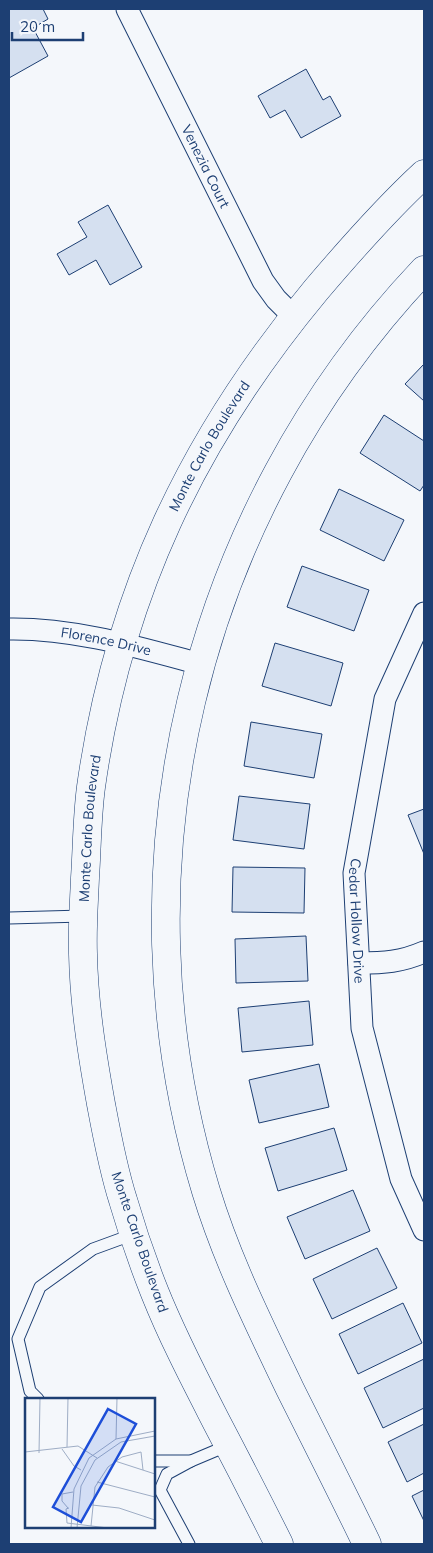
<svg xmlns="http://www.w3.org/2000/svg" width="433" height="1553" font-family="Mulish,sans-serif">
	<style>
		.building { fill: #d5e0f0; stroke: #1d3f73 }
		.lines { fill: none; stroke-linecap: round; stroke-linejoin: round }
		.lane-casing { stroke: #1d3f73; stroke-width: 13 }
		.street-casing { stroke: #1d3f73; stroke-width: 23 }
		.secondary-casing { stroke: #1d3f73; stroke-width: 29 }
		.lane { stroke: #f4f7fb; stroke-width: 11 }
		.street { stroke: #f4f7fb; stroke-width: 21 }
		.secondary { stroke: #f4f7fb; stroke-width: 28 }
		.labels { text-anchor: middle; stroke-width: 4; stroke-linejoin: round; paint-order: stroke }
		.street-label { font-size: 14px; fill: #1d3f73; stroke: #f4f7fb }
		.inset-road { fill: none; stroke: #9eadc5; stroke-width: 1 }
		.view { fill: #1d4ed8; fill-opacity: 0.15; stroke: #1d4ed8; stroke-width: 2.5 }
		.inset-edge { fill: none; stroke: #1d3f73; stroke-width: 2.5 }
	</style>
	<rect width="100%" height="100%" fill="#f4f7fb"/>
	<g class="building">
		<path d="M9,9H43L48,19L33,28L48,56L9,78Z"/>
		<path d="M306,69L323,100L330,96L341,116L301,138L285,110L270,118L258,96Z"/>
		<path d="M108,205L142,267L110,285L96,260L69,275L57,254L87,237L78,222Z"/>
		<path d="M424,364V401L405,384Z"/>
		<path d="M384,415L424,441V485L420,491L360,453Z"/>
		<path d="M339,489L404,520L384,561L320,530Z"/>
		<path d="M302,566L369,590L354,631L287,607Z"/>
		<path d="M275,643L343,663L331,706L262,686Z"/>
		<path d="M251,722L322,734L314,778L244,766Z"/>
		<path d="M239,796L310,804L304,849L233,840Z"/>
		<path d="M424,809V854L408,815Z"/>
		<path d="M233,867L305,868L304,913L232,912Z"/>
		<path d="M306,936L308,981L236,983L235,939Z"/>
		<path d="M309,1001L313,1045L242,1052L238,1008Z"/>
		<path d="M319,1064L329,1107L259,1123L249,1080Z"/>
		<path d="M334,1128L347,1170L278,1191L265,1148Z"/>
		<path d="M353,1190L370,1231L305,1259L287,1217Z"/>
		<path d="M377,1248L397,1288L332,1319L313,1279Z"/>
		<path d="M403,1303L422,1343L358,1374L339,1334Z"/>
		<path d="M424,1359V1408L383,1428L364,1388Z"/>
		<path d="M424,1424V1473L407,1482L388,1442Z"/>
		<path d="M424,1490V1521L412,1496Z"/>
	</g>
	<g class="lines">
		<defs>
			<g id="lane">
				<path d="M9,918L83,916"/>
				<path d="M38,1399L30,1391L18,1339L40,1287L93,1249L134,1234"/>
				<path d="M154,1461H191L229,1445"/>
				<path d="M189,1544L160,1490L167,1474L191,1461"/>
			</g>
			<g id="street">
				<path id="s1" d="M127,9L263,281L276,299L294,317"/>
				<path id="s2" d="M424,613L385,699L354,873L362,1028L401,1179L424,1230"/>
				<path id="s3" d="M9,629C74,628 137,647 200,664"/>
				<path d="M359,963C384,963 401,962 424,952"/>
			</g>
			<g id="secondary">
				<path id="s4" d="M279,1544C259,1504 238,1463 217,1423C195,1380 173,1338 155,1293C143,1263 132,1231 123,1200C113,1169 107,1136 101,1104C92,1054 84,1004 83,954C82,928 84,903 85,878C87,848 87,817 91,787C118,595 192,439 316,290C350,250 385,210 424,174"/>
				<path d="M367,1544C342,1492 316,1441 290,1389C259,1324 227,1260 206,1191C108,868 192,515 424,270"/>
			</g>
		</defs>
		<use href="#lane" class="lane-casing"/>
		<use href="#street" class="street-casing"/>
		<use href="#secondary" class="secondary-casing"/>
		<use href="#lane" class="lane"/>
		<use href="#street" class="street"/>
		<use href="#secondary" class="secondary"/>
	</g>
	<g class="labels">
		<g class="street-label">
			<text dy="5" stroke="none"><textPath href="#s1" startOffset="176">Venezia Court</textPath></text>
			<text dy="5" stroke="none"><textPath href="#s4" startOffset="1159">Monte Carlo Boulevard</textPath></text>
			<text dy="5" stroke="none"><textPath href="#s3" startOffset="98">Florence Drive</textPath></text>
			<text dy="5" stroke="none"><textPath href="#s4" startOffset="754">Monte Carlo Boulevard</textPath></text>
			<text dy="5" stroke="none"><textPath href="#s2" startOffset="319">Cedar Hollow Drive</textPath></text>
			<text transform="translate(140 1242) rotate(71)" y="5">Monte Carlo Boulevard</text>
		</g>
	</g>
	<g transform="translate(25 1398)">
		<rect width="130" height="130" fill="#f4f7fb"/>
		<path class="inset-road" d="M91,41L92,0M42,49L43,0M37,51L49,68L56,72M0,54L53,48L72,60M14,55L15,0M90,63L130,76M72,84L130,99M67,107L94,110L130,122M43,110L37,103V96L48,94M44,110L41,111L42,125L83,130M66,128L70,89L83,69L97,59L116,54L118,72M46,130L49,91L64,60L91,41L130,33M52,130L56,88L70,62L96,44L130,38"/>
		<path class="view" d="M83,11L111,26L56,124L28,109Z"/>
		<rect width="130" height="130" class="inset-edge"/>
	</g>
	<rect width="433" height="1553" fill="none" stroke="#1d3f73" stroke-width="20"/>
	<path d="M12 32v8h71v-8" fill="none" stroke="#1d3f73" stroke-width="2.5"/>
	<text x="20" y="32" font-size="15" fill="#1d3f73" stroke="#f4f7fb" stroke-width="4" paint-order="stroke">20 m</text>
</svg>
